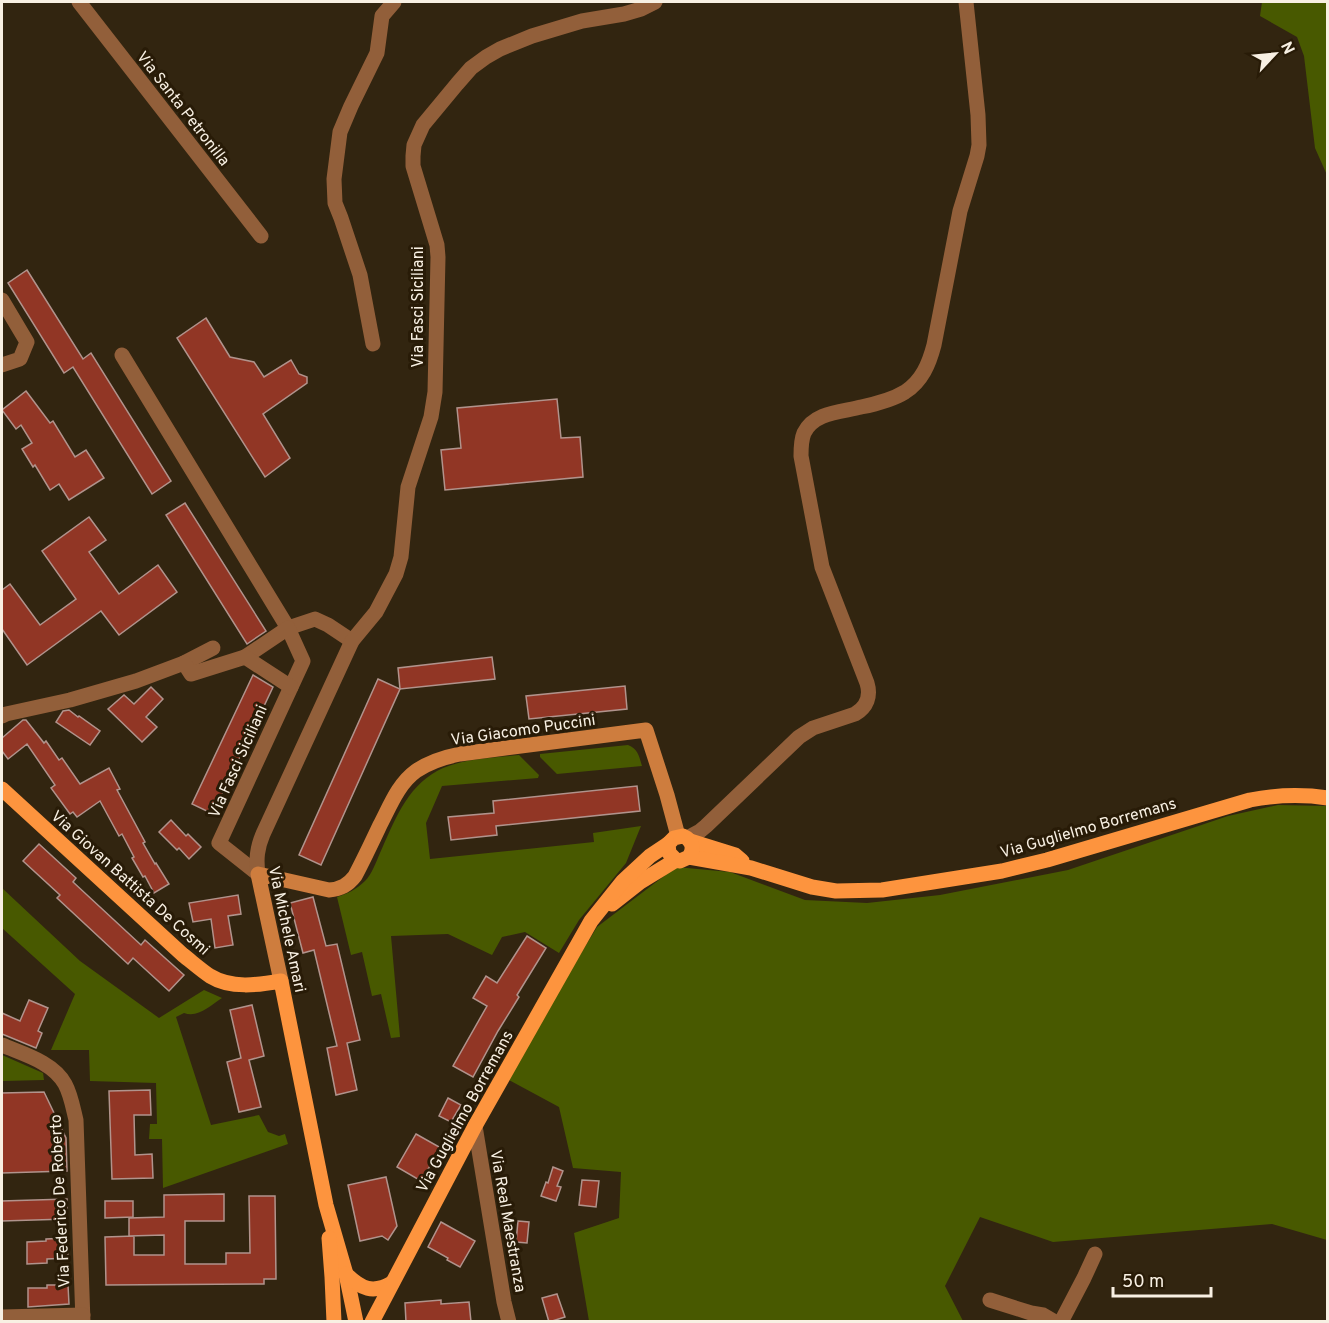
<svg xmlns="http://www.w3.org/2000/svg" width="1329" height="1323" font-family="Overpass,sans-serif">
	<style>
		.green { fill: #485900 }
		.building { fill: #913625; stroke: #b1938c; stroke-width: 1.5 }
		.lines { fill: none; stroke-linecap: round; stroke-linejoin: round }
		.street { stroke: #925f3a; stroke-width: 15 }
		.secondary { stroke: #ce7d3e; stroke-width: 15 }
		.primary { stroke: #fd943e; stroke-width: 15 }
		.labels { text-anchor: middle; stroke-width: 6; stroke-linejoin: round; paint-order: stroke }
		.street-label { font-size: 16px; fill: #f8f0e3; stroke: #281b07 }
	</style>
	<rect width="100%" height="100%" fill="#322510"/>
	<g class="green">
		<path d="M1262,2H1327V175L1315,148L1304,56L1297,37L1260,16Z"/>
		<path d="M628,745C638,749 639,756 642,766L557,774L540,757V754Z"/>
		<path d="M519,755L539,775L538,778L442,786L426,823L430,859L594,842L593,833L641,826L626,863L579,920L559,953L525,932L502,937L492,955L448,934L391,936L400,1037L391,1038L381,994L372,996L362,952L351,955L337,897C347,894 357,889 365,881C372,874 376,862 380,853C394,822 406,788 437,771C462,758 491,758 519,755Z"/>
		<path d="M1278,805L1327,806V1240L1272,1224L1053,1242L980,1217L945,1286L963,1321H589L574,1233L619,1218L621,1172L573,1168L559,1107L505,1078L597,927L676,867L730,872L805,900L867,903L940,895L1068,870L1228,816Z"/>
		<path d="M2,888L80,961L159,1018L204,990L222,998C210,1006 198,1018 184,1013L176,1017L211,1125L259,1115L268,1132L279,1136L285,1134L288,1144L163,1188L162,1139H149L150,1124H157L156,1083L90,1081L89,1050H51L75,994L2,928Z"/>
		<path d="M2,1055L43,1073L44,1080L2,1081Z"/>
	</g>
	<g class="building">
		<path d="M27,270L83,359L91,353L171,481L152,494L73,367L64,373L8,283Z"/>
		<path d="M206,318L230,357L254,362L264,377L291,360L299,374L307,377V383L263,414L290,458L265,477L177,338Z"/>
		<path d="M26,391L50,423L53,421L75,457L86,450L104,478L69,500L59,484L50,490L35,465L33,467L22,449L32,443L21,425L16,429L2,410Z"/>
		<path d="M557,399L561,438L580,437L583,477L445,490L441,450L461,448L457,408Z"/>
		<path d="M185,503L266,631L247,644L166,515Z"/>
		<path d="M89,517L106,540L89,552L119,594L158,565L177,592L119,635L101,611L27,665L2,629V590L10,584L40,625L76,599L42,551Z"/>
		<path d="M492,657L495,679L400,689L398,668Z"/>
		<path d="M253,675L273,687L213,814L192,804Z"/>
		<path d="M378,679L400,689L321,865L299,855Z"/>
		<path d="M625,686L627,709L529,719L526,696Z"/>
		<path d="M151,687L163,699L146,717L157,727L142,742L108,709L124,695L134,704Z"/>
		<path d="M69,710L78,717L79,716L100,731L90,745L56,722L63,711Z"/>
		<path d="M23,720H26L44,743L46,741L59,760L62,758L80,784L109,768L120,789L117,790L145,842L143,843L155,864L156,863L169,884L154,893L145,876L143,877L132,858L134,857L122,834L119,836L100,801L77,817L73,812L70,814L51,788L55,785L27,744L8,759L2,751V738Z"/>
		<path d="M637,786L640,811L496,826L497,835L451,840L448,817L494,813L493,801Z"/>
		<path d="M171,820L186,836L188,834L201,847L189,859L179,848L177,850L159,832Z"/>
		<path d="M39,844L76,878L73,882L141,945L145,940L184,975L169,991L133,958L128,964L57,898L60,895L23,861Z"/>
		<path d="M238,895L241,914L228,916L233,945L215,948L211,919L193,922L189,903Z"/>
		<path d="M313,897L326,946L337,944L360,1040L347,1043L357,1090L336,1095L327,1048L337,1046L314,950L303,953L290,903Z"/>
		<path d="M527,936L546,948L517,995L519,997L498,1031L473,1077L453,1066L487,1006L473,998L486,976L497,983Z"/>
		<path d="M29,1000L48,1008L38,1031L42,1033L36,1048L2,1034V1013L20,1021Z"/>
		<path d="M252,1005L264,1056L249,1060L261,1107L239,1112L227,1062L241,1058L230,1010Z"/>
		<path d="M150,1090L151,1115H134L135,1155L152,1154L153,1178L112,1179L109,1091Z"/>
		<path d="M44,1092L66,1138L67,1171L2,1173V1093Z"/>
		<path d="M448,1098L461,1105L451,1122L439,1116Z"/>
		<path d="M416,1134L441,1148L421,1181L397,1167Z"/>
		<path d="M553,1167L563,1171L557,1186L561,1187L556,1201L541,1196L546,1182L548,1183Z"/>
		<path d="M386,1177L397,1226L388,1240L382,1236L360,1241L348,1185Z"/>
		<path d="M582,1180L599,1181L596,1207L579,1205Z"/>
		<path d="M224,1194V1221H185V1264H226V1253H250L249,1196H275L276,1279H264V1284L106,1285L105,1237L134,1236V1255H164V1235L129,1236V1218L164,1217V1195Z"/>
		<path d="M67,1199V1219L2,1221V1201Z"/>
		<path d="M105,1201H133V1217L105,1218Z"/>
		<path d="M518,1221L529,1222L527,1243L516,1242Z"/>
		<path d="M441,1222L475,1241L460,1267L447,1260L448,1258L428,1247Z"/>
		<path d="M67,1238L68,1258L47,1259V1263L27,1264V1242L46,1241V1239Z"/>
		<path d="M47,1285H68L69,1304L28,1307V1288H47Z"/>
		<path d="M557,1294L565,1317L549,1322L542,1298Z"/>
		<path d="M441,1300V1304L469,1302L471,1322H406L405,1303Z"/>
	</g>
	<g class="lines">
		<g class="street">
			<path d="M79,2L261,236"/>
			<path d="M2,300L27,342L20,359L2,365"/>
			<path d="M373,344L360,275L341,218L335,203L334,179L340,132L351,106L377,53L382,16L394,2"/>
			<path d="M122,355L288,628L315,619L328,625L352,641"/>
			<path d="M245,657L288,628L303,661L219,843L258,874"/>
			<path d="M184,663L213,648"/>
			<path d="M2,716L6,714L70,700L136,681L184,663L191,674L245,657L291,687"/>
			<path d="M687,838L700,831L706,826L799,737L813,728L855,714C867,707 871,696 867,683L822,567L801,456C801,448 801,440 804,433C814,412 842,412 861,407C876,404 892,400 905,392C922,381 929,364 934,345L960,211L977,156L979,145L978,115L966,2"/>
			<path d="M258,874C256,859 257,848 263,834L352,641L376,612L396,574L401,557L408,487L431,417L435,392L438,257L437,245L413,166V156L414,145L423,125L457,84L471,68L486,57L500,49L532,36L582,21L624,14L641,9L655,2"/>
			<path d="M2,1045C23,1054 53,1062 65,1084C71,1095 73,1108 76,1120L83,1322"/>
			<path d="M475,1126L504,1302L509,1322"/>
			<path d="M990,1300L1031,1313L1043,1315L1055,1322"/>
			<path d="M2,1317L83,1315"/>
			<path d="M1061,1322L1084,1278L1095,1254"/>
		</g>
		<path class="secondary" d="M281,981L258,874L329,890C341,889 348,885 355,876C364,859 372,842 380,825C390,806 398,784 416,771C429,762 445,757 460,754L646,730L667,795L678,836"/>
		<g class="primary">
			<path d="M2,789L183,955C192,962 201,970 210,976C231,989 258,985 281,981L326,1205L346,1274L356,1322"/>
			<path d="M690,841L735,855L742,861"/>
			<path d="M689,857L751,868L812,887L836,891L882,890L1002,871L1047,860L1250,800C1276,795 1301,794 1328,798"/>
			<path d="M612,904L640,882L676,860L680,861L689,857C695,848 692,840 683,836L674,838L668,844L669,853L676,860"/>
			<path d="M329,1238L332,1277L334,1322"/>
			<path d="M346,1274C361,1289 373,1294 392,1283"/>
			<path d="M372,1322L475,1126L591,921L623,881L650,856L668,844"/>
		</g>
	</g>
	<g class="labels">
		<g class="street-label">
			<text transform="translate(184 108) rotate(52)" y="6">Via Santa Petronilla</text>
			<text transform="translate(417 307) rotate(-90)" y="6">Via Fasci Siciliani</text>
			<text transform="translate(523 729) rotate(-8)" y="6">Via Giacomo Puccini</text>
			<text transform="translate(237 761) rotate(-66)" y="6">Via Fasci Siciliani</text>
			<text transform="translate(1088 827) rotate(-16)" y="6">Via Guglielmo Borremans</text>
			<text transform="translate(131 882) rotate(42)" y="6">Via Giovan Battista De Cosmi</text>
			<text transform="translate(288 929) rotate(78)" y="6">Via Michele Amari</text>
			<text transform="translate(464 1111) rotate(-61)" y="6">Via Guglielmo Borremans</text>
			<text transform="translate(59 1201) rotate(-93)" y="6">Via Federico De Roberto</text>
			<text transform="translate(509 1221) rotate(80)" y="6">Via Real Maestranza</text>
		</g>
	</g>
	<rect width="1329" height="1323" fill="none" stroke="#f8f0e3" stroke-width="6"/>
	<g transform="translate(1275 54) rotate(64)" stroke="#281b07" stroke-width="4.5" paint-order="stroke">
	<path d="M0-4.5L10 22L0 15L-10 22Z" fill="#f8f0e3"/>
	<text y="-9" font-size="16" font-weight="bold" text-anchor="middle" fill="#f8f0e3">N</text>
	</g>
	<path d="M1113 1287v9h98v-9" fill="none" stroke="#f8f0e3" stroke-width="3"/>
	<text x="1122" y="1287" font-size="18" fill="#f8f0e3" stroke="#281b07" stroke-width="4.5" paint-order="stroke">50 m</text>
</svg>
